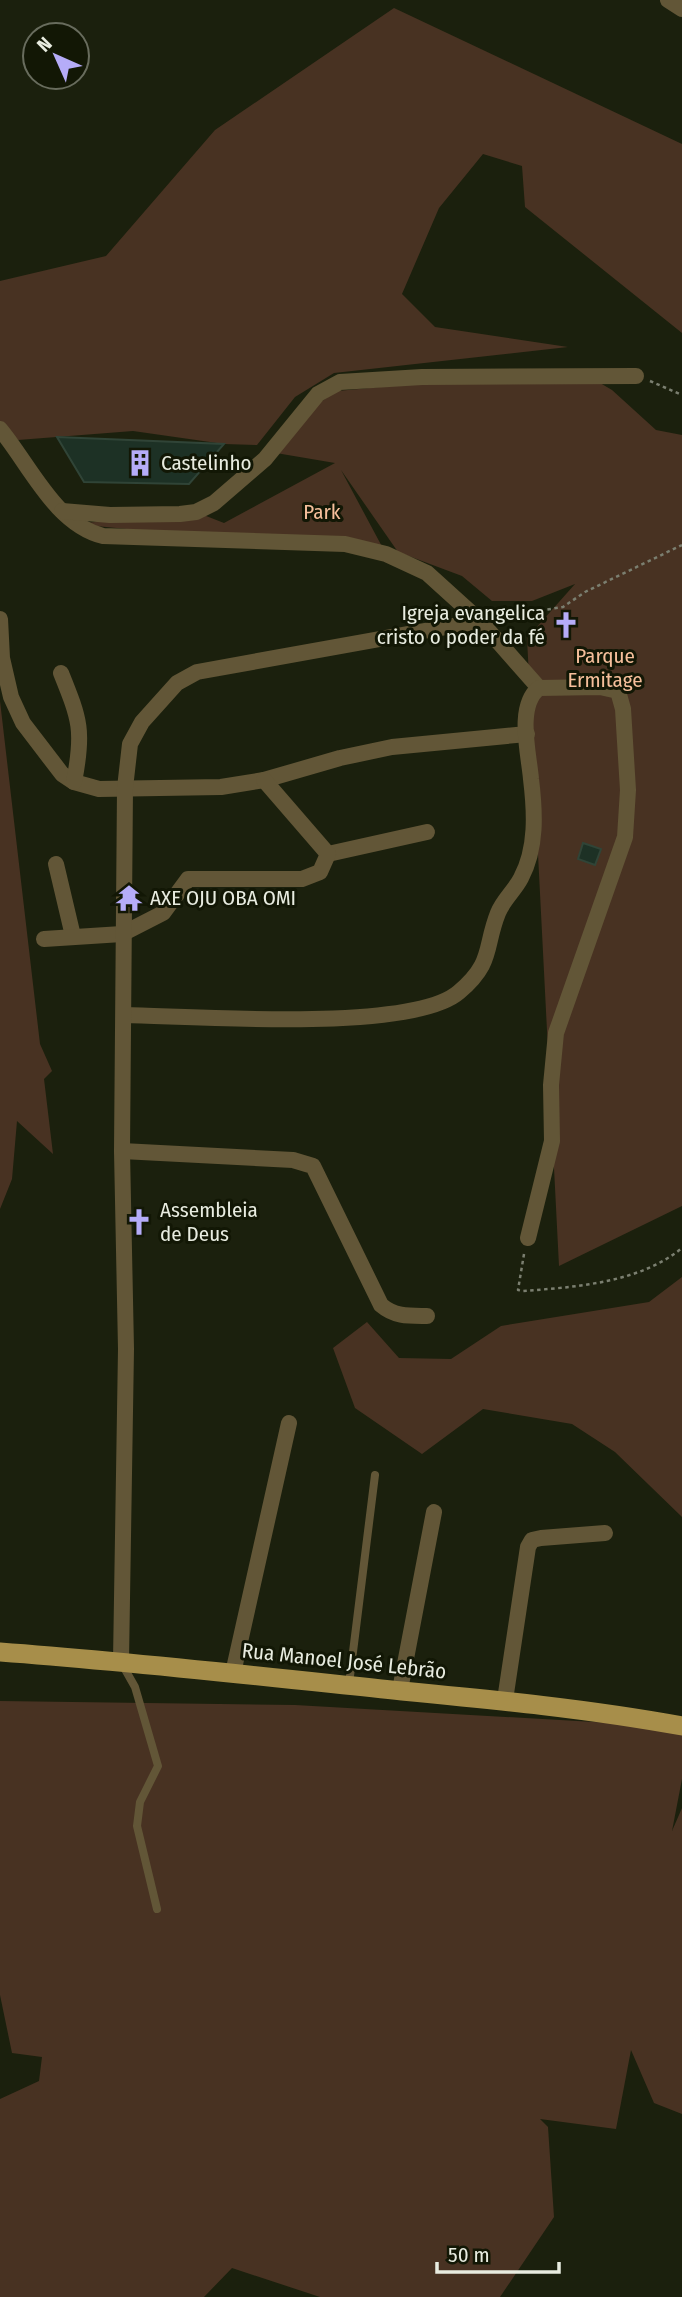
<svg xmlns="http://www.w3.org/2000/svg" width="682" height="2297" font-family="'Fira Sans Condensed',sans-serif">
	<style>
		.green { fill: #483222 }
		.building { fill: #1d3125; stroke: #304437; stroke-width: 2 }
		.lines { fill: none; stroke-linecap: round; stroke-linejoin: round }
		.path { stroke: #7b7f70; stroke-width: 2.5; stroke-dasharray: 3.5 3.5; stroke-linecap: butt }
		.service { stroke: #625637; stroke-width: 8 }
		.minor { stroke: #625637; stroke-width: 16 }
		.primary { stroke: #a78e4a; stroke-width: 19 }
		.labels { text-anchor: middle; stroke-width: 6; stroke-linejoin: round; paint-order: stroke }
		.poi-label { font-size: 21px; fill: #e8ece0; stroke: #121705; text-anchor: start }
		.park-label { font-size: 21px; fill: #f5bf9b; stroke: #121705 }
		.street-label { font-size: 21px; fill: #e8ece0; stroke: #121705 }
	</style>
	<rect width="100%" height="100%" fill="#1b200d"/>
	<g class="green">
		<path d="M394,8L682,144V333L525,207L522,166L483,154L439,208L402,294L435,327L568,347L334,373L295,397L257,445L224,444L133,431L18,440L0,422V281L106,256L215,130Z"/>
		<path d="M576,369L612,390L656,430L682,435V1206L559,1266L527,638L575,584L532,601H492L462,576L398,552L341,470L386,554L75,524L196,512L224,523L335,463L276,453L307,411L337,391Z"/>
		<path d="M0,701L40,1044L52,1071L44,1079L53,1154L17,1121L12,1179L0,1209Z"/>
		<path d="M682,1277V1517L615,1452L572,1424L483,1409L422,1454L355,1408L333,1348L367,1322L399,1358L451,1359L501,1326L649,1302Z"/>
		<path d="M0,1701L295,1705L682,1727V1779L672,1831L682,1808V2114L654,2103L631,2050L616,2129L540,2119L548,2127L554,2217L500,2297H320L232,2268L204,2297H0V2099L39,2081L42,2057L12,2053L0,1995Z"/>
	</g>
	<g class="building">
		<path d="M57,437L224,444L189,484L84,482Z"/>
		<path d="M583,843L601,849L595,865L578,859Z"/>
	</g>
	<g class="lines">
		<g class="path">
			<path d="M650,381L682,395"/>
			<path d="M499,617L563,607L585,592L682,545"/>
			<path d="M524,1254L518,1290L523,1291C576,1287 639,1283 682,1248"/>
		</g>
		<g class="service">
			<path d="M122,1664L135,1687L158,1766L140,1802L137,1826L157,1909"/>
			<path d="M349,1684L375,1475"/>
		</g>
		<g class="minor">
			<path d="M668,0L682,9"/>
			<path d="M0,429C30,465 55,524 103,536L345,544L386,554L427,573L480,621L539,688"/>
			<path d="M62,511L110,515L180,514L196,512L214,503L265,459L318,394L340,382L422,377L636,376"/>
			<path d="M0,619L2,658L11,697L23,723L62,774L74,782L99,789L221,787L264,780L340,758L392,747L527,734"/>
			<path d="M61,673C80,720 84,731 74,782"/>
			<path d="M328,854L427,832"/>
			<path d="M56,864L73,936"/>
			<path d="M44,939L122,934L163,913L188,879H302L320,872L328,854L264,780"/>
			<path d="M125,1015C193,1016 412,1033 459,992C494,962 484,948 498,913C503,900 515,890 521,878C537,848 535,812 531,779C529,754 516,706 539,688L600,687L618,691L623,709L628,790L625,837L556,1033L551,1085L552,1141L528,1238"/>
			<path d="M122,1151L293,1160L313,1166L381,1305C395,1317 409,1316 427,1316"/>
			<path d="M121,1661L126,1349L122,1151L125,788L130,744L142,722L177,683L197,672L480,621"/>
			<path d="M233,1673L289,1423"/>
			<path d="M400,1690L434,1512"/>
			<path d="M505,1700L528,1547L532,1540L541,1538L605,1533"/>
		</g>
		<path class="primary" d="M0,1652C135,1662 268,1677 402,1691C496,1700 589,1709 682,1726"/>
	</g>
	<defs>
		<symbol id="building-bare" viewBox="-9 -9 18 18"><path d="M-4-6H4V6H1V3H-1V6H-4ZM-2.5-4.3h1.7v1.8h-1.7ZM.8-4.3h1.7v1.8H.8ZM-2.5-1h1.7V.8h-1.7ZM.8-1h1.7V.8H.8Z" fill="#b5acf8" stroke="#121705" stroke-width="2.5" paint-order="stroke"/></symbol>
		<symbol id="church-bare" viewBox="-9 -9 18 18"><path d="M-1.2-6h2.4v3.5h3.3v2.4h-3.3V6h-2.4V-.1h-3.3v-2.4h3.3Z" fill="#b5acf8" stroke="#121705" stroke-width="2.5" paint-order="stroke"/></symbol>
		<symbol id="temple-bare" viewBox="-9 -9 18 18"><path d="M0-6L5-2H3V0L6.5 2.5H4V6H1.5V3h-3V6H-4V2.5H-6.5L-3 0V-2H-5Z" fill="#b5acf8" stroke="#121705" stroke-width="2.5" paint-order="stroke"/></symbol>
	</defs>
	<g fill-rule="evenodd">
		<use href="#building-bare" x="121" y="444" width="38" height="38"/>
		<use href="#church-bare" x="547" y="606" width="38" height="38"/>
		<use href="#temple-bare" x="110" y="879" width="38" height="38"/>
		<use href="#church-bare" x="120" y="1203" width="38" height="38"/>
	</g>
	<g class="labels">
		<g class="poi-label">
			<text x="161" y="470">Castelinho</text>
			<text x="545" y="620" text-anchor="end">Igreja evangelica<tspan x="545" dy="24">cristo o poder da fé</tspan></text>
			<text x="150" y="905">AXE OJU OBA OMI</text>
			<text x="160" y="1217">Assembleia<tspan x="160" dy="24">de Deus</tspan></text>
		</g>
		<g class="park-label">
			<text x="322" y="519">Park</text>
			<text x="605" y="663">Parque<tspan x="605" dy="24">Ermitage</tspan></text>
		</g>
		<g class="street-label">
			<text transform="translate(344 1661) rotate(6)" y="7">Rua Manoel José Lebrão</text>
		</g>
	</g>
	<g transform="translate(56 56) rotate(315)"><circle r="33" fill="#121705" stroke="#686c5d" stroke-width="2"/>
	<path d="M0-5L12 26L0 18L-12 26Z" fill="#b5acf8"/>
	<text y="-10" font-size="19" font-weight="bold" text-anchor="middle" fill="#e8ece0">N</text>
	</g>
	<path d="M437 2262v10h122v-10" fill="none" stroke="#e8ece0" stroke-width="3.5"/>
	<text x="448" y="2262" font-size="21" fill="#e8ece0" stroke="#121705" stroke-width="5" paint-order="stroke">50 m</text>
</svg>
